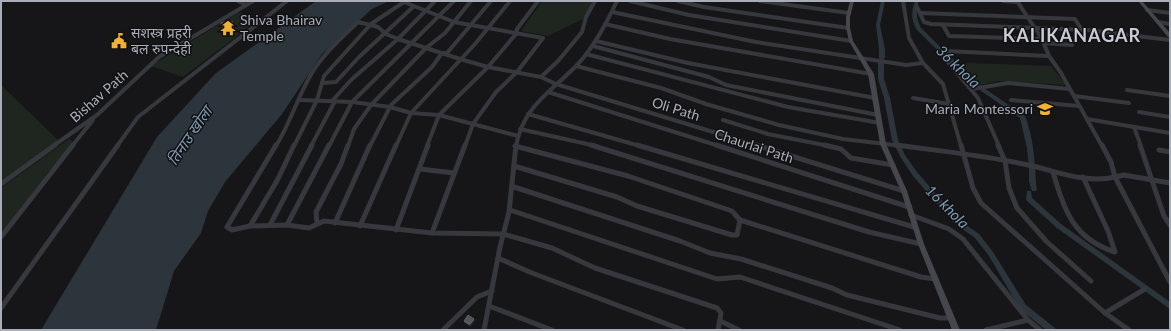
<svg xmlns="http://www.w3.org/2000/svg" width="1171" height="331" font-family="Lato,'Noto Sans Devanagari',sans-serif">
	<style>
		.green { fill: #1e261f }
		.water { fill: #2c353c }
		.lines { fill: none; stroke-linecap: round; stroke-linejoin: round }
		.canal { fill: #2c353c; fill-rule: evenodd }
		.street-far1 { stroke: #37383d; stroke-width: 4 }
		.street { stroke: #37383d; stroke-width: 5 }
		.secondary { fill: #45474d; fill-rule: evenodd }
		.wall { fill: #47494d }
		.shaded-wall { fill: #2f3033 }
		.building { fill: #525359; stroke: #5f6168 }
		.labels { text-anchor: middle; stroke-width: 3; stroke-linejoin: round; paint-order: stroke }
		.poi-label { font-size: 14px; fill: #a8adb8; stroke: #111113; text-anchor: start }
		.street-label { font-size: 14px; fill: #a8adb8; stroke: #111113 }
		.water-label { font-size: 15px; font-style: italic; fill: #7f9bb3; stroke: #111113 }
		.district-label { font-size: 18px; font-weight: bold; letter-spacing: 1px; fill: #c9ccd4; stroke: #111113 }
	</style>
	<rect width="100%" height="100%" fill="#161618"/>
	<g class="green">
		<path d="M542,1H594L583,19L548,36L521,31Z"/>
		<path d="M239,12L258,20L183,77L151,66Z"/>
		<path d="M969,63L1051,66L1066,85L999,81L979,85L959,65Z"/>
		<path d="M1,85L58,140L1,182Z"/>
		<path d="M69,139L73,142L60,161L49,171L1,234V188Z"/>
	</g>
	<path class="water" d="M316,1H389L372,9L322,54L282,114L225,182L208,211L201,233L174,271L156,330H41L157,137L216,73Z"/>
	<g class="lines">
		<g class="canal">
			<path d="M881,1H885L880,25L885,49V58L882,60L879,58V49L876,25Z"/>
			<path d="M915,1H919C916,11 916,19 921,28L978,84L1025,116C1031,131 1034,150 1035,167C1036,174 1035,181 1037,189L1036,191H1032L1029,182V167L1027,148L1020,118L974,86L917,30C911,20 911,12 915,1Z"/>
			<path d="M881,61L884,63V79L890,98L898,140L905,155L917,172L958,219L979,234L993,252L1026,305L1055,328L1056,330H1046L1020,309L989,256L975,238L954,223L913,176L901,158L892,140L884,98L878,79V63Z"/>
			<path d="M1027,191H1031L1032,198L1061,224L1170,302V309L1057,228L1027,201L1026,199Z"/>
		</g>
		<g class="street-far1">
			<path d="M238,1L246,5"/>
			<path d="M630,1L689,15L851,41"/>
			<path d="M678,1L704,7L848,28"/>
			<path d="M760,1L849,13"/>
			<path d="M903,1L909,38L923,63L943,84L961,146"/>
			<path d="M1003,1L1017,2"/>
			<path d="M1017,1L1042,39L1049,56L1061,73L1102,146"/>
			<path d="M917,7L924,22L931,24L1087,30L1170,40"/>
			<path d="M1147,10L1170,13"/>
			<path d="M612,12L756,42L906,65L923,63"/>
			<path d="M920,13L1075,19L1082,30"/>
			<path d="M1158,22L1170,24"/>
			<path d="M605,24L670,39L871,74"/>
			<path d="M943,25L949,36L1042,39"/>
			<path d="M596,41L688,63L875,98"/>
			<path d="M1044,43L1072,45"/>
			<path d="M593,46L709,77L726,85L878,115"/>
			<path d="M586,54L788,107L880,123"/>
			<path d="M576,66L661,88L706,104L779,125L843,139L903,146"/>
			<path d="M541,77L558,61L582,32L586,17L595,1"/>
			<path d="M322,83L336,82L359,57L413,7"/>
			<path d="M972,89L1008,83L1070,89"/>
			<path d="M1127,90L1170,96"/>
			<path d="M548,92L719,146"/>
			<path d="M1074,96L1129,103"/>
			<path d="M913,98L949,104"/>
			<path d="M300,100L352,102L390,107L411,113L439,115L518,136"/>
			<path d="M1011,100L1079,106"/>
			<path d="M332,101L351,80L398,39L435,1"/>
			<path d="M1139,112L1170,117"/>
			<path d="M528,114L640,146"/>
			<path d="M1087,119L1170,133"/>
			<path d="M723,120L768,134L829,146"/>
			<path d="M1134,127L1141,146"/>
			<path d="M520,129L596,146"/>
			<path d="M53,146L97,115L159,57L253,1"/>
			<path d="M72,146L93,120"/>
			<path d="M117,146L138,117L287,1"/>
			<path d="M276,146C289,125 296,102 308,80C319,58 340,39 358,22L378,27L386,34L398,39L460,59L488,67L541,77L556,84L759,146"/>
			<path d="M294,146L317,100L324,76L371,24L404,2L454,22L543,38L517,72L496,92L473,124L465,146"/>
			<path d="M311,146L335,101"/>
			<path d="M329,146L352,102L454,1"/>
			<path d="M348,146L354,129L371,105L426,48L445,33L471,1"/>
			<path d="M370,146L391,105L432,67L442,53H447L491,1"/>
			<path d="M396,146L411,113L475,44L510,1"/>
			<path d="M427,146L439,115L488,67L516,34L517,29L538,1"/>
			<path d="M515,146H517"/>
			<path d="M516,146C524,105 550,93 577,65C594,47 606,24 617,1"/>
			<path d="M999,146L978,98L941,54L945,51L1049,56"/>
		</g>
		<g class="street">
			<path d="M276,145L227,227L232,230L250,226L287,225L309,228L324,221L432,233L503,234L552,248L595,268L717,308L721,313L718,330"/>
			<path d="M591,145L869,232L921,244"/>
			<path d="M637,145L914,227"/>
			<path d="M716,145L909,207"/>
			<path d="M756,145L904,191"/>
			<path d="M824,145L841,149L851,158L893,165"/>
			<path d="M895,145C939,151 984,155 1028,165C1056,171 1086,184 1115,177L1111,162L1102,145"/>
			<path d="M961,145L973,188L981,203L1105,313L1129,330"/>
			<path d="M998,145L1005,161L1009,188L1017,208L1047,242L1091,281"/>
			<path d="M1140,145L1164,216L1170,225"/>
			<path d="M515,146L628,176L732,211L740,220L921,277L935,279"/>
			<path d="M1159,150L1170,152"/>
			<path d="M514,166L617,197L637,206L732,235H737L740,220"/>
			<path d="M420,169L454,173"/>
			<path d="M1053,172C1064,211 1074,239 1115,252L1108,231L1083,177"/>
			<path d="M1170,183L1124,175L1115,177L1170,282"/>
			<path d="M1,184L55,145"/>
			<path d="M514,187L680,241L710,253L741,259L832,288L847,295L940,318H951"/>
			<path d="M510,210L717,279L740,277L900,330"/>
			<path d="M911,215L949,229L963,239L1028,320L1040,330"/>
			<path d="M317,223L316,212L341,164L348,145"/>
			<path d="M335,223L370,145"/>
			<path d="M270,225L312,145"/>
			<path d="M287,225L329,145"/>
			<path d="M250,226L278,179L294,145"/>
			<path d="M360,226L396,145"/>
			<path d="M396,230L428,145"/>
			<path d="M432,233L465,145"/>
			<path d="M1,237L73,145"/>
			<path d="M498,258L532,273L683,330"/>
			<path d="M489,306L552,330"/>
			<path d="M1,308L118,145"/>
			<path d="M1105,313L1145,289"/>
			<path d="M720,321L739,330"/>
			<path d="M443,330L477,297L492,291"/>
			<path d="M484,330L500,247L509,212L516,145"/>
			<path d="M986,330L1028,320"/>
		</g>
		<g class="secondary">
			<path d="M850,1H854L850,17V28L853,41L874,74L886,144L907,191L924,244L960,330H952L918,244L901,191L880,144L868,74L849,41L846,28V17Z"/>
			<path d="M1138,1H1142L1170,33V37H1168Z"/>
		</g>
	</g>
	<g class="wall">
		<path d="M221,26H235L229,29L223,30Z"/>
		<path d="M475,320L470,326L464,322V321Z"/>
	</g>
	<g class="shaded-wall">
		<path d="M233,22L235,26L229,29L228,26Z"/>
		<path d="M474,319L475,320L470,326V324Z"/>
	</g>
	<g class="building">
		<path d="M227,21L233,22L228,26H221V23Z"/>
		<path d="M468,315L474,319L470,324L464,321Z"/>
	</g>
	<defs>
		<symbol id="temple-bare" viewBox="-9 -9 18 18"><path d="M0-6L5-2H3V0L6.5 2.5H4V6H1.5V3h-3V6H-4V2.5H-6.5L-3 0V-2H-5Z" fill="#f2b134" stroke="#111113" stroke-width="2.5" paint-order="stroke"/></symbol>
		<symbol id="civic-bare" viewBox="-9 -9 18 18"><path d="M-.6-6.5H3V-4.5H.6V-3L4-1V1h2V6H-6V1h2V-1L-.6-3ZM-1.2 2.5V6h2.4V2.5Z" fill="#f2b134" stroke="#111113" stroke-width="2.5" paint-order="stroke"/></symbol>
		<symbol id="school-bare" viewBox="-9 -9 18 18"><path d="M0-5L7-2L0 1L-7-2ZM-4 1L0 2.5L4 1V4Q0 6-4 4Z" fill="#f2b134" stroke="#111113" stroke-width="2.5" paint-order="stroke"/></symbol>
	</defs>
	<g fill-rule="evenodd">
		<use href="#temple-bare" x="217" y="17" width="22" height="22"/>
		<use href="#civic-bare" x="108" y="30" width="22" height="22"/>
		<use href="#school-bare" x="1034" y="98" width="22" height="22"/>
	</g>
	<g class="labels">
		<g class="poi-label">
			<text x="240" y="25">Shiva Bhairav<tspan x="240" dy="16">Temple</tspan></text>
			<text x="131" y="38">सशस्त्र प्रहरी<tspan x="131" dy="16">बल रुपन्देही</tspan></text>
			<text x="1033" y="114" text-anchor="end">Maria Montessori</text>
		</g>
		<g class="street-label">
			<text transform="translate(99 96) rotate(-41)" y="5">Bishav Path</text>
			<text transform="translate(676 109) rotate(17)" y="5">Oli Path</text>
			<text transform="translate(754 146) rotate(18)" y="5">Chaurlai Path</text>
		</g>
		<g class="water-label">
			<text transform="translate(958 67) rotate(44)" y="5">36 khola</text>
			<text transform="translate(190 136) rotate(-56)" y="5">तिनाउ खोला</text>
			<text transform="translate(947 207) rotate(45)" y="5">16 khola</text>
		</g>
		<g class="district-label">
			<text x="1072" y="42">KALIKANAGAR</text>
		</g>
	</g>
	<rect width="1171" height="331" fill="none" stroke="#a8adb8" stroke-width="4"/>
</svg>
